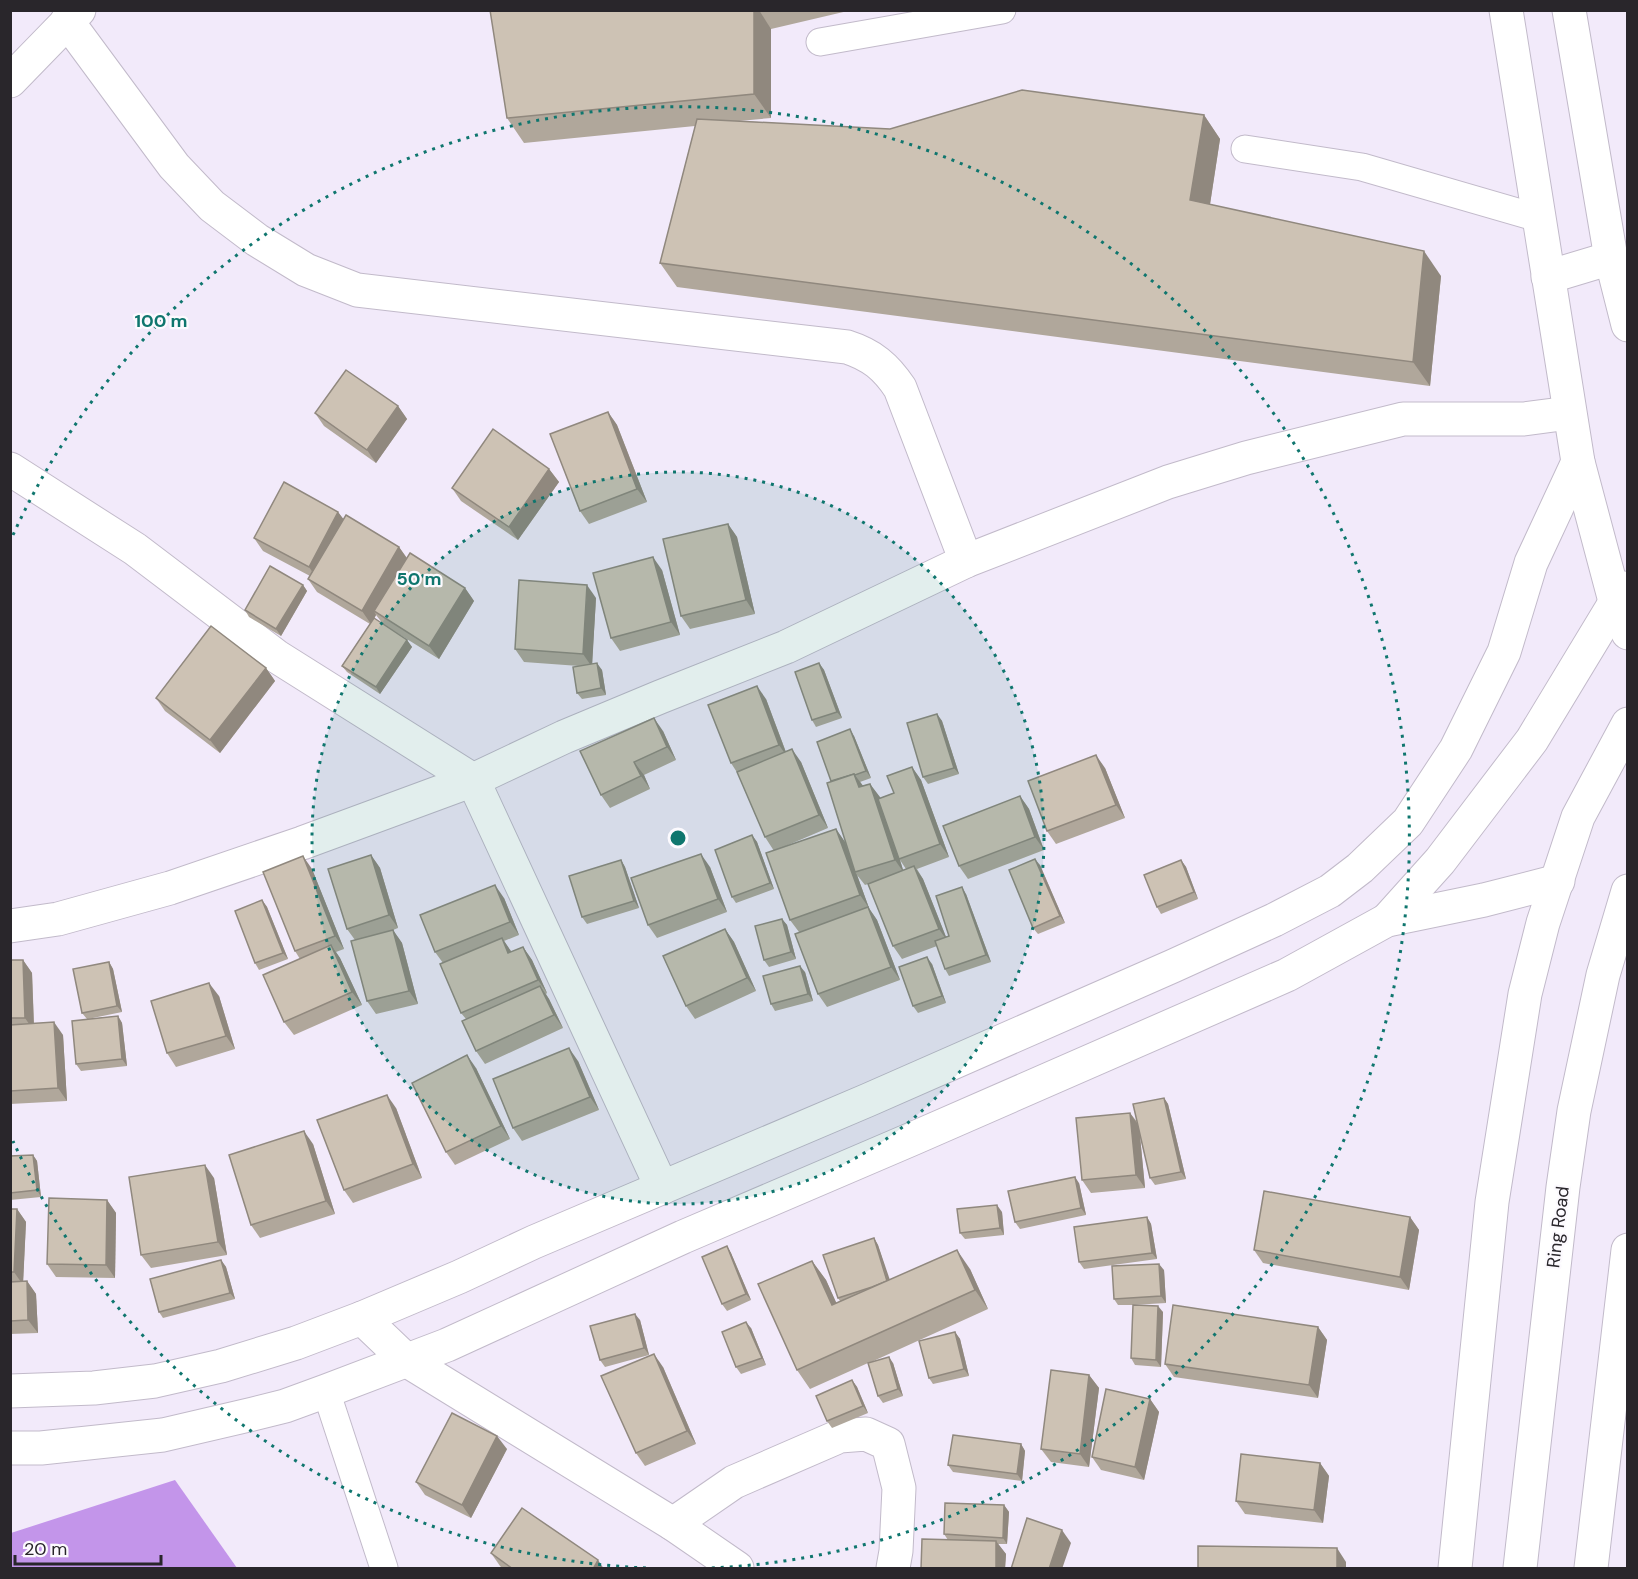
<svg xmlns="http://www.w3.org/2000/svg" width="1638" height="1579" font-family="'DM Sans',sans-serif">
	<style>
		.forest { fill: #c395ea }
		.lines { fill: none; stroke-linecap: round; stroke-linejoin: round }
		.lane-casing { stroke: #c2baca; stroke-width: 29 }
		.street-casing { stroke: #c2baca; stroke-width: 35 }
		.secondary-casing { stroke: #c2baca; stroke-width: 35 }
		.highway-casing { stroke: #c2baca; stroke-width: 35 }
		.lane { stroke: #fff; stroke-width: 27 }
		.street { stroke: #fff; stroke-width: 33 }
		.secondary { stroke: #fff; stroke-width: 33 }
		.highway { stroke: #fff; stroke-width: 33 }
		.wall { fill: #b0a79b; fill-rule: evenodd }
		.shaded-wall { fill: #90887e }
		.building { fill: #cdc2b4; stroke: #90887e; stroke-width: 1.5 }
		.ring { fill: none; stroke: #0f766e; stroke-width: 3; stroke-dasharray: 3 6 }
		.labels { text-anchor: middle; stroke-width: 4.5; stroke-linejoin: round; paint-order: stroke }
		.street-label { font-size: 18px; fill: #29262b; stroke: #fcfafe }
		.centre { fill: #0f766e; stroke: #fcfafe; stroke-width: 3 }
		.ring-label { font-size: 18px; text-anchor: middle; font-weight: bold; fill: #0f766e; stroke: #fcfafe; stroke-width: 4.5; stroke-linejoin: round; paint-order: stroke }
	</style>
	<rect width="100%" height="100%" fill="#f2eafa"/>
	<path class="forest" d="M175,1480L237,1568H11V1533Z"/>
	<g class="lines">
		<defs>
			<g id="lane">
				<path d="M820,42L1002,10"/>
				<path d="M1245,149L1362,167L1538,218"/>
				<path d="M326,1391L384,1568"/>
			</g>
			<g id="street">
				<path d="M67,21L174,166L212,206L257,240L306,270L357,290L847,347C872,355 886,367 900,388L966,561"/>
				<path d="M10,81L79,10"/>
				<path d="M10,469L135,549L276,656L473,780L662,1188"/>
				<path d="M10,926L58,919L170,888L302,843L473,780L564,737L660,697L786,647L966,561L1168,482L1246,458L1403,419H1524L1569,413"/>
				<path d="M362,1318L406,1360L673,1524L737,1568"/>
				<path d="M673,1524L734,1482L840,1436L866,1434L888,1444L899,1488L896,1551L893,1568"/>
			</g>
			<g id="secondary">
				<path d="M1506,10L1578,462L1615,601L1628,633"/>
				<path d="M1569,10L1611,258L1628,325"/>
				<path d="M1548,277L1611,258"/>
				<path d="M1387,920L1440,861L1532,740L1624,588"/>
				<path d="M10,1391L94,1388L155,1381L221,1366L296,1343L362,1318L459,1277L534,1242L868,1100L1173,966L1274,920L1330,891L1360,868L1408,822L1456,749L1504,652L1531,563L1578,462"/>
				<path d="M10,1448H41L163,1435L253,1414L285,1406L326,1391L447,1345L683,1237L912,1139L1287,975L1387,920L1484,900L1558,881"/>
				<path d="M1455,1568L1492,1202L1525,994L1543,923L1578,817L1628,724"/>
			</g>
			<g id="highway">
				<path d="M1520,1568L1563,1187L1574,1111L1603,975L1628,891"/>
				<path d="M1591,1568L1628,1250"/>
			</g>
		</defs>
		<use href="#lane" class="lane-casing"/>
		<use href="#street" class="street-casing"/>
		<use href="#secondary" class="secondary-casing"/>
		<use href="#highway" class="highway-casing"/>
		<use href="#lane" class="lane"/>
		<use href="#street" class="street"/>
		<use href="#secondary" class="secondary"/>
		<use href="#highway" class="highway"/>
	</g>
	<g class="wall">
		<path d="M490,10H852L771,29V118L739,121L890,129L1204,115L1220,139L1210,204L1441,276L1430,386L677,287L660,263L695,126L524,143L507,118Z"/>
		<path d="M398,406L407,419L376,463L324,426L315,413Z"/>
		<path d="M608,412L617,425L647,502L589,524L580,511Z"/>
		<path d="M549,469L559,482L518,540L461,501L452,488Z"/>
		<path d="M338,512L343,519L399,547L407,558L465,588L474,601L439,659L389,628L407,640L412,647L380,694L347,672L342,666L370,624L317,592L308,579L310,576L263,551L254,538ZM376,615L383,624L374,619Z"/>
		<path d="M728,524L737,537L755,614L690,629L681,616Z"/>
		<path d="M662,570L680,635L620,651L611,638Z"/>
		<path d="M303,585L307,591L281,636L249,617L245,610Z"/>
		<path d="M596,598L592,664L602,670L606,695L582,699L577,693L579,666L524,662L515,649Z"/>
		<path d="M819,663L824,670L842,718L816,727L812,720Z"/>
		<path d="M266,668L275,681L220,753L165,711L156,698Z"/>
		<path d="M766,699L786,752L801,762L828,828L774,851L765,837L738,774L731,763Z"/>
		<path d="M937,714L942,721L959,774L928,784L923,777Z"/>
		<path d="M663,731L676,760L644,775L650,789L610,808L601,795Z"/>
		<path d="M854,736L871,778L860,782L863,786L870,784L880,798L894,793L912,767L921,780L949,857L917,869L923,879L946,937L949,936L966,894L991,962L949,976L945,969L937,946L902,959L893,946L868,884L865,885L857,875L869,908L877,920L900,980L827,1007L818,994L799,932L790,920L836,829L845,842L831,781ZM900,860L906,869L903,870Z"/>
		<path d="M1105,768L1125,818L1056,844L1047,831Z"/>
		<path d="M1020,796L1029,809L1044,850L968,879L959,866Z"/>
		<path d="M752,835L757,842L774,889L736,903L732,897Z"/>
		<path d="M371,855L380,868L398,928L393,930L402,943L418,1004L376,1014L367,1001L355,940L347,929Z"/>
		<path d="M621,860L625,867L639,908L587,924L582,917Z"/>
		<path d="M1181,860L1186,867L1198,899L1161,914L1157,907Z"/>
		<path d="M1040,865L1065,923L1038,934L1033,928Z"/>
		<path d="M710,867L727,912L657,938L648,925Z"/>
		<path d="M312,869L344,949L336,952L340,958L362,1005L294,1035L284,1022L300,959L295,951Z"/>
		<path d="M504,898L519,935L504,941L511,952L523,947L532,960L547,993L546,994L549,999L563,1028L485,1064L476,1051L466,1019L461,1013L443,963L435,952Z"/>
		<path d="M262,900L267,907L288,959L259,970L255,963Z"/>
		<path d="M782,919L787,925L796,959L769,967L764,960Z"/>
		<path d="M725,929L734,942L756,991L695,1019L686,1006Z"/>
		<path d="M10,960H23L32,973L34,1023L63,1035L67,1101L10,1104Z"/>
		<path d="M109,962L113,969L122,1012L88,1019L118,1016L122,1023L127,1066L81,1071L76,1064L87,1019L82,1013Z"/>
		<path d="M932,964L946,1003L918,1013L913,1006Z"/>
		<path d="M805,972L813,1001L775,1011L771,1004Z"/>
		<path d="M219,996L235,1049L176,1067L167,1053Z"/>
		<path d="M578,1061L599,1110L522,1141L513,1128Z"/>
		<path d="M476,1068L510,1139L455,1165L446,1152Z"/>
		<path d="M1164,1098L1168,1104L1186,1179L1155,1185L1150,1178L1140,1136L1145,1188L1091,1193L1082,1180L1130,1113L1138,1123Z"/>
		<path d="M396,1108L422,1178L353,1203L344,1190Z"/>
		<path d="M313,1144L335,1214L260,1238L251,1225Z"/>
		<path d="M33,1155L37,1161L41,1197L10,1200V1156Z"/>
		<path d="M214,1178L227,1255L151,1268L141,1255Z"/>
		<path d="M1079,1183L1086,1215L1020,1229L1015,1222Z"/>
		<path d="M107,1200L116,1213L115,1278L56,1277L47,1264Z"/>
		<path d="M10,1209H17L26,1222L23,1282L27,1281L36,1294L38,1333L10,1334Z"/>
		<path d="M1002,1212L1004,1235L965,1239L960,1233Z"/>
		<path d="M1147,1217L1151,1224L1157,1259L1084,1269L1079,1262Z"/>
		<path d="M1410,1217L1419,1230L1409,1290L1263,1263L1254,1250Z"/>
		<path d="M874,1238L878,1245L889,1280L970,1269L988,1309L869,1363H893L903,1396L883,1403L878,1396L868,1363L810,1389L797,1370L812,1261L826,1280L836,1303L840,1301L838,1298Z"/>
		<path d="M727,1246L731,1253L751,1300L727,1311L722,1304Z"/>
		<path d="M221,1260L226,1267L235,1299L163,1318L159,1312Z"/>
		<path d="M1164,1270L1166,1303L1133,1305L1163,1312L1161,1367L1135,1365L1131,1358L1133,1305H1118L1114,1299Z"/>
		<path d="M640,1320L649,1355L605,1367L600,1360Z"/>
		<path d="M1318,1327L1327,1340L1318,1398L1174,1377L1165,1364Z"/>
		<path d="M751,1328L766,1365L741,1374L736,1367Z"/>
		<path d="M955,1332L960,1339L969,1376L933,1384L929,1378Z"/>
		<path d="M663,1367L696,1444L645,1466L636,1453Z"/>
		<path d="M1089,1375L1099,1388L1089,1467L1051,1462L1041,1449Z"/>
		<path d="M852,1380L857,1387L868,1413L832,1428L827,1421Z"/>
		<path d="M1150,1399L1159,1412L1144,1480L1101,1470L1092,1457Z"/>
		<path d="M1021,1444L1025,1451L1022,1481L953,1472L948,1465Z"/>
		<path d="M507,1449L471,1518L425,1495L416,1482Z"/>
		<path d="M1320,1463L1329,1476L1323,1523L1245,1514L1236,1501Z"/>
		<path d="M1004,1505L1009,1512L1007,1544H998L1006,1554L1005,1569H921L948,1540L944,1534Z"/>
		<path d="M491,1553L604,1569H503L500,1566Z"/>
	</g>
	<g class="shaded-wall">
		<path d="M754,10H759L771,29V118L754,94Z"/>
		<path d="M1204,115L1220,139L1207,224L1190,200Z"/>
		<path d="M1424,251L1441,276L1430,386L1413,362Z"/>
		<path d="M398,406L407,419L376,463L367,450Z"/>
		<path d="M608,412L617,425L647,502L637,489Z"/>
		<path d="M549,469L559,482L518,540L509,527Z"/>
		<path d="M338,512L348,525L318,580L309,567Z"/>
		<path d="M728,524L737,537L755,614L746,600Z"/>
		<path d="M399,547L408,560L374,611L376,615L371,624L362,611Z"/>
		<path d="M653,557L662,570L680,635L671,622Z"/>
		<path d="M303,585L307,591L281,636L276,629Z"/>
		<path d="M587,585L596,598L592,667L583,654Z"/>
		<path d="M465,588L474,601L439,659L429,646Z"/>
		<path d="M407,640L412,647L380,694L376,687Z"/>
		<path d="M597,663L602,670L606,695L601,688Z"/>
		<path d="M819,663L824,670L842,718L837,712Z"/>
		<path d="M266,668L275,681L220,753L210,740Z"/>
		<path d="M757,686L766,699L788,758L779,745Z"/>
		<path d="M937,714L942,721L959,774L954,768Z"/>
		<path d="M654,718L663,731L676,760L667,747Z"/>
		<path d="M850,729L854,736L871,778L866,771Z"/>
		<path d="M792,749L801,762L828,828L819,815Z"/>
		<path d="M1096,755L1105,768L1125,818L1116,805Z"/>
		<path d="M634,762L644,775L650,789L641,776Z"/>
		<path d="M912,767L921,780L949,857L940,844Z"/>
		<path d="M854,774L864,787H859Z"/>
		<path d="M870,784L880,797L904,873L895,860Z"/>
		<path d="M1020,796L1029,809L1044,850L1035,837Z"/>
		<path d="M836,829L845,842L855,872L857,875L869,908L860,895Z"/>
		<path d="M752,835L757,842L774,889L770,883Z"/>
		<path d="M701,854L710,867L727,912L718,899Z"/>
		<path d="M371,855L380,868L398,928L389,915Z"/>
		<path d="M303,856L312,869L344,949L335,936Z"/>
		<path d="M1035,859L1040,865L1065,923L1060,916Z"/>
		<path d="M621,860L625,867L639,908L634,901Z"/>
		<path d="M1181,860L1186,867L1198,899L1194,892Z"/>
		<path d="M914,866L923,879L948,942L939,929Z"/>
		<path d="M495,885L504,898L519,935L510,922Z"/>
		<path d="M962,887L966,894L991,962L986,955Z"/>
		<path d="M262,900L267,907L288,959L283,953Z"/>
		<path d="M868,907L877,920L900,980L891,967Z"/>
		<path d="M782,919L787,925L796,959L791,952Z"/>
		<path d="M725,929L734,942L756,991L747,978Z"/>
		<path d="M393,930L402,943L418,1004L409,991Z"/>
		<path d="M502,938L511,951L518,967L508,953Z"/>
		<path d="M331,945L340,958L362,1005L352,992Z"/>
		<path d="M523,947L532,960L547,993L538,980Z"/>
		<path d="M927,957L932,964L946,1003L942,996Z"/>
		<path d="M23,960L32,973L34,1031L25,1018Z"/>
		<path d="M109,962L113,969L122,1012L117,1006Z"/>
		<path d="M800,966L805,972L813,1001L808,994Z"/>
		<path d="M209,983L219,996L235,1049L226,1036Z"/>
		<path d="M540,986L549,999L563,1028L554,1015Z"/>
		<path d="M118,1016L122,1023L127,1066L122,1059Z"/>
		<path d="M54,1022L63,1035L67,1101L58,1088Z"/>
		<path d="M569,1048L578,1061L599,1110L590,1097Z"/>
		<path d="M467,1055L476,1068L510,1139L501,1126Z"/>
		<path d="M387,1095L396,1108L422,1178L413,1164Z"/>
		<path d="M1164,1098L1168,1104L1186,1179L1181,1172Z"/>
		<path d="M1130,1113L1139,1126L1145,1188L1136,1175Z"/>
		<path d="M304,1131L313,1144L335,1214L326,1201Z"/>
		<path d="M33,1155L37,1161L41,1197L37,1190Z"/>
		<path d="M205,1165L214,1178L227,1255L218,1242Z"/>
		<path d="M1075,1177L1079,1183L1086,1215L1081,1208Z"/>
		<path d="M107,1200L116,1213L115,1278L106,1265Z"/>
		<path d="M997,1205L1002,1212L1004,1235L1000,1228Z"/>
		<path d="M17,1209L26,1222L23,1285L14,1272Z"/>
		<path d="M1147,1217L1151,1224L1157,1259L1152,1253Z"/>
		<path d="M1410,1217L1419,1230L1409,1290L1400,1277Z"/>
		<path d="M874,1238L878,1245L893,1289L888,1282Z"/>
		<path d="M727,1246L731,1253L751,1300L746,1294Z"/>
		<path d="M957,1250L970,1269L988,1309L975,1290Z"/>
		<path d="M221,1260L226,1267L235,1299L230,1293Z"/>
		<path d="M812,1261L826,1280L846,1324L832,1305Z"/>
		<path d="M1159,1264L1164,1270L1166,1303L1161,1296Z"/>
		<path d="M27,1281L36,1294L38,1333L28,1320Z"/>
		<path d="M1158,1306L1163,1312L1161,1367L1156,1360Z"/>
		<path d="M635,1314L640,1320L649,1355L644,1348Z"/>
		<path d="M746,1322L751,1328L766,1365L762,1358Z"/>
		<path d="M1318,1327L1327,1340L1318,1398L1309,1385Z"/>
		<path d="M955,1332L960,1339L969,1376L964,1369Z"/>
		<path d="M654,1354L663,1367L696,1444L687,1431Z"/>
		<path d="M889,1357L893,1363L903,1396L898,1389Z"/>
		<path d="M1089,1375L1099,1388L1089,1467L1080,1454Z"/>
		<path d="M852,1380L857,1387L868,1413L863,1406Z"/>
		<path d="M1150,1399L1159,1412L1144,1480L1135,1467Z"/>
		<path d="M497,1436L507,1449L471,1518L462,1505Z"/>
		<path d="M1021,1444L1025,1451L1022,1481L1017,1474Z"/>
		<path d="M1320,1463L1329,1476L1323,1523L1314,1510Z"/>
		<path d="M1004,1505L1009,1512L1007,1544L1003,1538Z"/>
		<path d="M1062,1530L1071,1543L1062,1569H1049Z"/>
		<path d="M996,1541L1006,1554L1005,1569H996Z"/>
		<path d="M1337,1548L1346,1562V1569H1337Z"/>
		<path d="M598,1560L604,1569H593Z"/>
	</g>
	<g class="building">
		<path d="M490,10H754V94L507,118Z"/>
		<path d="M1022,90L1204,115L1190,200L1424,251L1413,362L660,263L697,119L890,129Z"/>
		<path d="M346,370L398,406L367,450L315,413Z"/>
		<path d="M608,412L637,489L580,511L550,434Z"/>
		<path d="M493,429L549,469L509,527L452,488Z"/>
		<path d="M284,482L338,512L309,567L254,538Z"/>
		<path d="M346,515L399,547L362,611L308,579Z"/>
		<path d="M728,524L746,600L681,616L663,539Z"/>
		<path d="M410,553L465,588L429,646L374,611Z"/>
		<path d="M653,557L671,622L611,638L593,573Z"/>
		<path d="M270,566L303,585L276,629L245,610Z"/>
		<path d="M519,580L587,585L583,654L515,649Z"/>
		<path d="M374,618L407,640L376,687L342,666Z"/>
		<path d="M211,626L266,668L210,740L156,698Z"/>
		<path d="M597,663L601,688L577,693L573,667Z"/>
		<path d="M819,663L837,712L812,720L795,672Z"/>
		<path d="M757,686L779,745L731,763L708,705Z"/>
		<path d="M937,714L954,768L923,777L907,723Z"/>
		<path d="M654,718L667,747L634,762L641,776L601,795L580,751Z"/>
		<path d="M850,729L866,771L855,775L854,774L831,781L817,742Z"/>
		<path d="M792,749L819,815L765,837L737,772Z"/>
		<path d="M1096,755L1116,805L1047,831L1028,781Z"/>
		<path d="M912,767L940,844L899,859L878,799L894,793L887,776Z"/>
		<path d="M854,774L859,787L870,784L895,860L855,872L827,783Z"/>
		<path d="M1020,796L1035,837L959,866L943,826Z"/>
		<path d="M836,829L860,895L790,920L766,853Z"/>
		<path d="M752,835L770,883L732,897L715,850Z"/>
		<path d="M701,854L718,899L648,925L631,878Z"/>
		<path d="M371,855L389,915L347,929L328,869Z"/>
		<path d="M303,856L335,936L295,951L263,872Z"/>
		<path d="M1035,859L1060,916L1033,928L1009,870Z"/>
		<path d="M621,860L634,901L582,917L569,876Z"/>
		<path d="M1181,860L1194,892L1157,907L1144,875Z"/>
		<path d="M914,866L939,929L893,946L868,884Z"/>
		<path d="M495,885L510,922L435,952L420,915Z"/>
		<path d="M962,887L986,955L945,969L935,941L949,936L936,896Z"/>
		<path d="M262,900L283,953L255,963L235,911Z"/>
		<path d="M868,907L891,967L818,994L795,934Z"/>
		<path d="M782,919L791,952L764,960L755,926Z"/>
		<path d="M725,929L747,978L686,1006L663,956Z"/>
		<path d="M393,930L409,991L367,1001L351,941Z"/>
		<path d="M502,938L508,953L523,947L538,980L461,1013L440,964Z"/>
		<path d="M331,945L352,992L284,1022L263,975Z"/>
		<path d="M927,957L942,996L913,1006L899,967Z"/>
		<path d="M10,960H23L25,1018H10Z"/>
		<path d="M109,962L117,1006L82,1013L73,969Z"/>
		<path d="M800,966L808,994L771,1004L763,976Z"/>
		<path d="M209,983L226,1036L167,1053L151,1001Z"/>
		<path d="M540,986L554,1015L476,1051L462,1021Z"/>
		<path d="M118,1016L122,1059L76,1064L72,1021Z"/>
		<path d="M54,1022L58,1088L10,1091V1025Z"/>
		<path d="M569,1048L590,1097L513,1128L493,1079Z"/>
		<path d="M467,1055L501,1126L446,1152L412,1083Z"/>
		<path d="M387,1095L413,1164L344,1190L317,1120Z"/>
		<path d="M1164,1098L1181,1172L1150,1178L1133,1104Z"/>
		<path d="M1130,1113L1136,1175L1082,1180L1076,1118Z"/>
		<path d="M304,1131L326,1201L251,1225L229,1155Z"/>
		<path d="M33,1155L37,1190L10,1193V1156Z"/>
		<path d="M205,1165L218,1242L141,1255L129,1177Z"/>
		<path d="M1075,1177L1081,1208L1015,1222L1008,1191Z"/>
		<path d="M1264,1191L1410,1217L1400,1277L1254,1250Z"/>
		<path d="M49,1198L107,1200L106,1265L47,1264Z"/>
		<path d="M997,1205L1000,1228L960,1233L957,1209Z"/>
		<path d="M10,1209H17L14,1272H10Z"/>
		<path d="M1147,1217L1152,1253L1079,1262L1074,1227Z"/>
		<path d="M874,1238L887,1281L872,1287L838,1298L823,1255Z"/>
		<path d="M727,1246L746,1294L722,1304L702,1257Z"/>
		<path d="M957,1250L975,1290L797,1370L758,1284L812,1261L832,1305Z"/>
		<path d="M221,1260L230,1293L159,1312L150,1279Z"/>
		<path d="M1159,1264L1161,1296L1114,1299L1112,1266Z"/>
		<path d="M27,1281L28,1320L10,1321V1282Z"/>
		<path d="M1133,1305L1158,1306L1156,1360L1131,1358Z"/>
		<path d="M1173,1305L1318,1327L1309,1385L1165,1364Z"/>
		<path d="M635,1314L644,1348L600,1360L590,1326Z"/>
		<path d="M746,1322L762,1358L736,1367L722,1332Z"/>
		<path d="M955,1332L964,1369L929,1378L919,1341Z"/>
		<path d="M654,1354L687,1431L636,1453L601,1376Z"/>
		<path d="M889,1357L898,1389L878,1396L868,1363Z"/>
		<path d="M1051,1370L1089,1375L1080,1454L1041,1449Z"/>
		<path d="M852,1380L863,1406L827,1421L816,1396Z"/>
		<path d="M1106,1389L1150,1399L1135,1467L1092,1457Z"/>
		<path d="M452,1413L497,1436L462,1505L416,1482Z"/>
		<path d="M953,1435L1021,1444L1017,1474L948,1465Z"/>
		<path d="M1241,1454L1320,1463L1314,1510L1236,1501Z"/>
		<path d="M945,1503L1004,1505L1003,1538L944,1534Z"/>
		<path d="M522,1508L598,1560L593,1569H513L491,1553Z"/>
		<path d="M1027,1518L1062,1530L1049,1569H1011Z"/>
		<path d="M922,1539L996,1541V1569H921Z"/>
		<path d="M1198,1546L1337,1548V1569H1198Z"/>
	</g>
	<circle cx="678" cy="838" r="366" fill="#0f766e" fill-opacity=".12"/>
	<g class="ring">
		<circle cx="678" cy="838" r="366"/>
		<path d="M646 1568A731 731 0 0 1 13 1141M13 535A731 731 0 1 1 710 1568"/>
	</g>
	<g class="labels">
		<g class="street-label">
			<text transform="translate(1558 1227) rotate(-83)" y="6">Ring Road</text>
		</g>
	</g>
	<circle cx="678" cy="838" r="9" class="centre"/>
	<g class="ring-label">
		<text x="161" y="327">100 m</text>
		<text x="419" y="585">50 m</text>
	</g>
	<rect width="1638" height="1579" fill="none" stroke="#29262b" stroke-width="24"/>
	<path d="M15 1555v9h146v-9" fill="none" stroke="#29262b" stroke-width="3"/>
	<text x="24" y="1555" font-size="18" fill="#29262b" stroke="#fcfafe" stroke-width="4.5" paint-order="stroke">20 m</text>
</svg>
